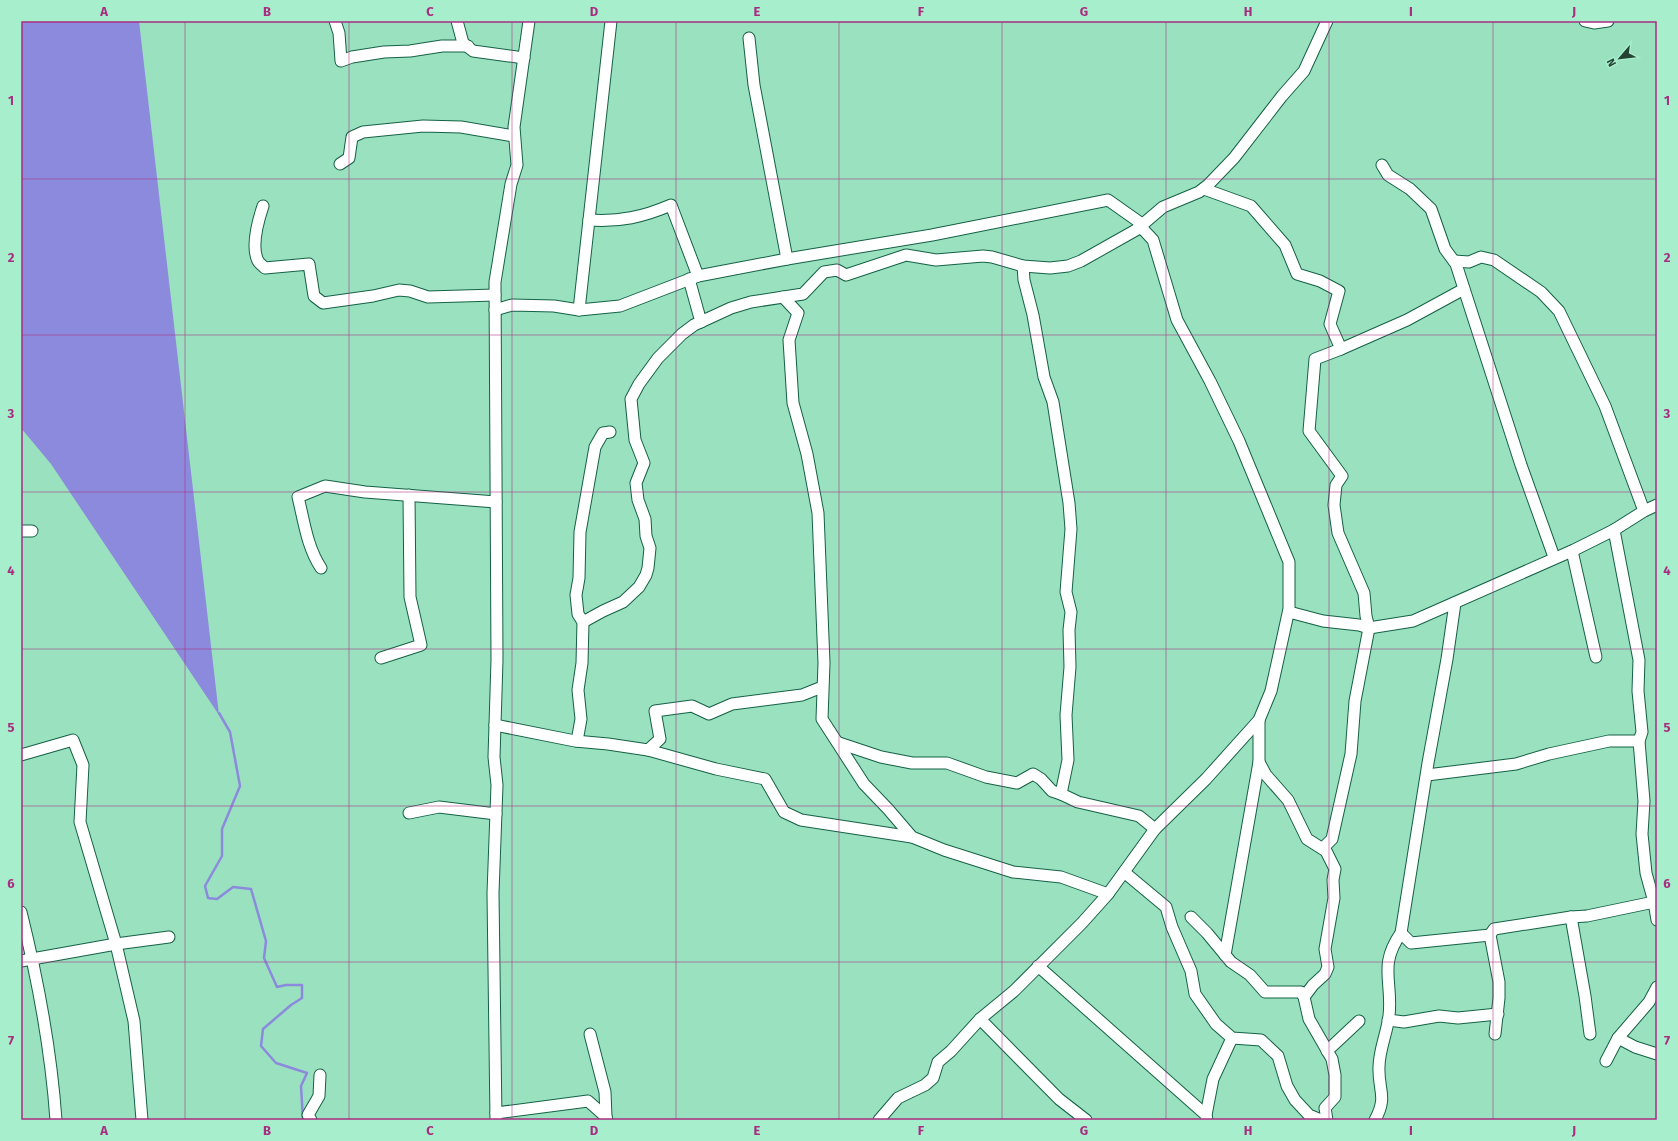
<svg xmlns="http://www.w3.org/2000/svg" width="1678" height="1141" font-family="'Fira Sans',sans-serif">
	<style>
		.water { fill: #8c8adc }
		.lines { fill: none; stroke-linecap: round; stroke-linejoin: round }
		.stream { stroke: #8c8adc; stroke-width: 2.5 }
		.minor-casing { stroke: #146145; stroke-width: 13 }
		.minor { stroke: #fff; stroke-width: 11 }
		.grid { fill: none; stroke: #a82d81; stroke-width: 1; stroke-opacity: 0.55 }
		.neatline { fill: none; stroke: #a82d81; stroke-width: 1.5 }
		.grid-label { font-size: 13px; text-anchor: middle; font-weight: bold; fill: #a82d81 }
	</style>
	<rect width="100%" height="100%" fill="#9ae1bf"/>
	<path class="water" d="M21,21H139L219,715L51,464L21,428Z"/>
	<g class="lines">
		<path class="stream" d="M219,713L230,732L240,786L222,829V856L205,886L208,898L217,899L233,887L251,889L266,941L264,958L277,987L286,985H302V998L291,1005L263,1029L261,1046L276,1063L307,1073L301,1086L303,1120"/>
		<defs>
			<g id="minor">
				<path d="M335,21L339,33L341,61L352,57L384,52L410,51L442,46H468"/>
				<path d="M457,21L463,43L473,51L524,58"/>
				<path d="M1585,21L1594,23L1608,21"/>
				<path d="M749,38L754,85L787,259"/>
				<path d="M340,164L349,158L352,137L363,132L423,126L461,127L514,136"/>
				<path d="M1382,165L1388,175L1410,189L1431,209L1445,249L1456,264L1521,465L1554,557"/>
				<path d="M1204,189L1251,206L1285,245L1297,274L1320,281L1339,291L1330,324L1341,349L1315,359L1309,431L1342,476L1336,485L1334,505L1338,533L1364,593L1366,616L1369,628L1355,701L1351,754L1332,839L1323,848"/>
				<path d="M263,206C258,221 251,247 258,261C259,263 263,266 265,268L309,264L314,296L323,303L373,296L399,290L410,291L428,297L495,295"/>
				<path d="M589,220C620,222 643,217 671,205L698,276"/>
				<path d="M1454,261L1469,262L1481,257L1494,260L1541,292L1559,311L1605,406L1644,511"/>
				<path d="M1023,266L1024,280L1033,315L1044,377L1053,402L1069,503L1071,529L1066,592L1071,612L1069,630L1070,667L1066,715L1068,760L1061,794L1078,802L1139,816L1155,829"/>
				<path d="M689,279L701,322"/>
				<path d="M783,297L798,313L789,340L793,403L807,454L818,513L824,663L822,719L864,784L888,809L912,837L944,850L1013,872L1061,877L1108,894"/>
				<path d="M495,310L512,305L554,306L579,310L620,306L698,276L787,259L932,235L1108,200L1142,224"/>
				<path d="M579,310L611,21"/>
				<path d="M1341,349L1407,320L1464,289"/>
				<path d="M1614,530L1639,660L1638,691L1642,732L1639,741L1644,801L1642,834L1646,873L1654,902L1657,920"/>
				<path d="M21,531H32"/>
				<path d="M1572,551L1596,657"/>
				<path d="M321,568C307,547 304,521 298,497L325,486L365,492L496,502"/>
				<path d="M1289,612L1323,621L1359,625L1369,628L1413,621L1574,550L1614,530L1644,511L1657,505"/>
				<path d="M583,622L603,611L623,602L639,587L646,575L648,568L650,548L646,536L645,519L638,500L636,483L644,463L635,440L631,399L639,384L658,358L682,334L694,325L731,308L751,302L803,294L824,272L837,270L846,275L906,255L936,260L983,256L992,257L1023,266L1050,268L1068,266L1081,261L1136,230L1163,207L1199,192L1208,185L1234,158L1282,96L1304,71L1327,21"/>
				<path d="M381,658L421,645L410,597L409,495"/>
				<path d="M1259,720V762L1266,775L1288,800L1307,839L1326,851L1335,869L1333,880L1334,898L1325,949L1328,967L1325,974L1313,985L1304,997"/>
				<path d="M495,725L575,741L608,744L648,750L660,739L655,711L692,706L709,714L732,704L802,695L822,687"/>
				<path d="M577,741L581,719L578,690L582,663L583,622L578,614L576,595L579,578L580,532L595,447L603,433L610,432"/>
				<path d="M839,743L881,757L912,763H947L986,777L1017,783L1033,774L1041,779L1052,791L1061,794"/>
				<path d="M648,750L716,769L765,779L784,812L801,820L912,837"/>
				<path d="M21,755L73,740L83,765L80,822L116,944L134,1021L142,1120"/>
				<path d="M1427,775L1516,764L1549,754L1609,741H1639"/>
				<path d="M409,813L439,807L496,814"/>
				<path d="M1124,872L1166,907L1172,927L1191,971L1195,994L1216,1024L1232,1038L1261,1040L1278,1056L1287,1086L1295,1100L1309,1115L1321,1120"/>
				<path d="M21,912C38,980 51,1050 56,1120"/>
				<path d="M1191,917L1207,933L1231,962L1250,975L1265,992H1301L1304,997L1309,1019L1332,1059L1335,1075V1097L1325,1108L1327,1120"/>
				<path d="M1571,917L1585,996L1590,1034"/>
				<path d="M1401,933L1411,943L1490,935"/>
				<path d="M1225,955L1259,762"/>
				<path d="M21,961L116,944L169,937"/>
				<path d="M1038,966L1206,1115"/>
				<path d="M980,1019L1059,1099L1086,1120"/>
				<path d="M1388,1020L1404,1022L1439,1016L1458,1018L1498,1014"/>
				<path d="M590,1034L605,1092L606,1117"/>
				<path d="M1495,1034L1499,998V982L1490,935L1494,929L1571,917L1587,916L1654,902"/>
				<path d="M1618,1038L1635,1047L1657,1054"/>
				<path d="M1327,1051L1359,1021"/>
				<path d="M1606,1061L1618,1038L1649,1002L1657,987"/>
				<path d="M496,1113L588,1101L606,1117L607,1120"/>
				<path d="M311,1120L308,1115L319,1096L320,1075"/>
				<path d="M496,1120L493,893L497,785L494,757L497,660L495,282L511,184L517,165L514,127L529,21"/>
				<path d="M879,1120L898,1098L925,1085L933,1078L938,1062L951,1051L980,1019L1014,991L1082,923L1108,894L1155,829L1206,779L1259,720L1271,691L1289,609V562L1239,441L1210,381L1177,320L1153,240L1140,226"/>
				<path d="M1207,1120L1206,1115L1213,1079L1232,1038"/>
				<path d="M1375,1120C1388,1096 1378,1091 1379,1067C1379,1050 1387,1033 1389,1016C1393,981 1378,966 1401,933L1428,763L1447,659L1455,603"/>
			</g>
		</defs>
		<use href="#minor" class="minor-casing"/>
		<use href="#minor" class="minor"/>
	</g>
	<path class="grid" d="M185,21V1120M349,21V1120M512,21V1120M676,21V1120M839,21V1120M1002,21V1120M1166,21V1120M1329,21V1120M1493,21V1120M21,179H1657M21,335H1657M21,492H1657M21,649H1657M21,806H1657M21,962H1657"/>
	<rect width="1678" height="1141" fill="none" stroke="#a6eecc" stroke-width="44"/>
	<g transform="translate(1620 58) rotate(242)" stroke="#a6eecc" stroke-width="3" paint-order="stroke">
	<path d="M0-3L7 15L0 10L-7 15Z" fill="#254335"/>
	<text y="-6" font-size="11" font-weight="bold" text-anchor="middle" fill="#254335">N</text>
	</g>
	<rect x="22" y="22" width="1634" height="1097" class="neatline"/>
	<g class="grid-label">
		<text x="104" y="16">A</text>
		<text x="267" y="16">B</text>
		<text x="430" y="16">C</text>
		<text x="594" y="16">D</text>
		<text x="757" y="16">E</text>
		<text x="921" y="16">F</text>
		<text x="1084" y="16">G</text>
		<text x="1248" y="16">H</text>
		<text x="1411" y="16">I</text>
		<text x="1574" y="16">J</text>
		<text x="11" y="105">1</text>
		<text x="1667" y="105">1</text>
		<text x="11" y="262">2</text>
		<text x="1667" y="262">2</text>
		<text x="11" y="418">3</text>
		<text x="1667" y="418">3</text>
		<text x="11" y="575">4</text>
		<text x="1667" y="575">4</text>
		<text x="11" y="732">5</text>
		<text x="1667" y="732">5</text>
		<text x="11" y="888">6</text>
		<text x="1667" y="888">6</text>
		<text x="11" y="1045">7</text>
		<text x="1667" y="1045">7</text>
		<text x="104" y="1135">A</text>
		<text x="267" y="1135">B</text>
		<text x="430" y="1135">C</text>
		<text x="594" y="1135">D</text>
		<text x="757" y="1135">E</text>
		<text x="921" y="1135">F</text>
		<text x="1084" y="1135">G</text>
		<text x="1248" y="1135">H</text>
		<text x="1411" y="1135">I</text>
		<text x="1574" y="1135">J</text>
	</g>
</svg>
